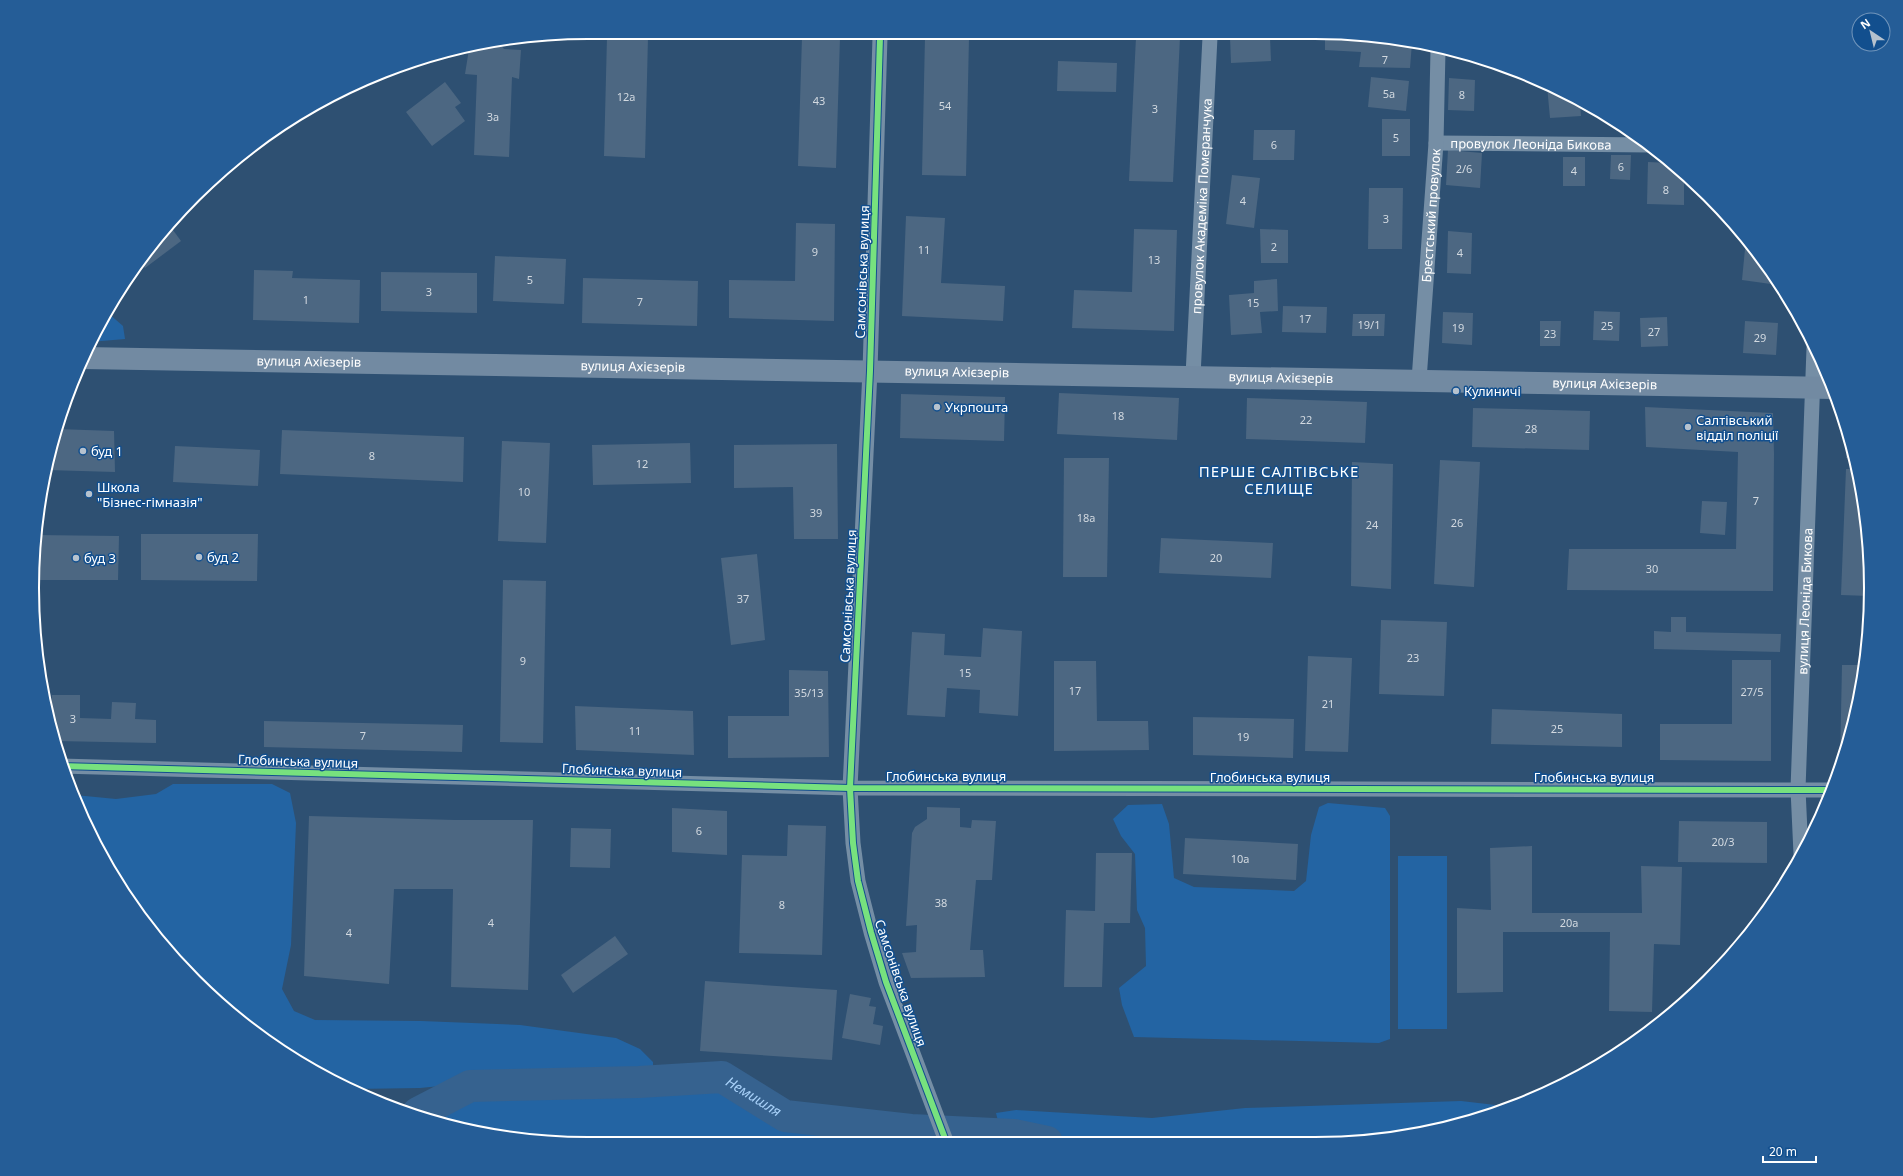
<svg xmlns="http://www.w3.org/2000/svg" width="1903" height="1176" font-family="'Noto Sans',sans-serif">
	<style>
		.green { fill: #2364a3 }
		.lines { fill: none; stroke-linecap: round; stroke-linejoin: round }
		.river { stroke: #36628f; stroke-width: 32 }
		.building { fill: #4c6782 }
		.street { stroke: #758ea5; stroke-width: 15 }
		.secondary { stroke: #728aa2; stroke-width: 22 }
		.cycleway-casing { stroke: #124f8e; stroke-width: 8 }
		.cycleway { stroke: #77e17e; stroke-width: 6 }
		.poi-dot { fill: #b6c2ce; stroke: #124f8e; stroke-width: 1.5 }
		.labels { text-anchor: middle; stroke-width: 3; stroke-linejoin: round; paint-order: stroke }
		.number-label { font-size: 11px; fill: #d2d9e0 }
		.street-label { font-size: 13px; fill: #fff; stroke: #124f8e }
		.poi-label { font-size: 13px; fill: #fff; stroke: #124f8e; text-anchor: start }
		.water-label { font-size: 14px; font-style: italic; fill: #a8d1f9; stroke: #124f8e }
		.quarter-label { font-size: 15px; letter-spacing: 1px; fill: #fff; stroke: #124f8e }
		.rim { fill: none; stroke: #fff; stroke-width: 2 }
	</style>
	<rect width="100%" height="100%" fill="#2e5072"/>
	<g class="green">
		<path d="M108,313L123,326L125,339L90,342Z"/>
		<path d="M173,784H272L290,793L296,823L291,945L282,989L294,1011L315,1020L421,1021L520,1025L616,1038L640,1049L653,1062V1072L640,1075L484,1078L460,1084L420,1088L353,1089L250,1029L195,981L126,897L75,795L116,799L156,794Z"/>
		<path d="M1328,803L1385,808L1390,816V1039L1379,1043L1134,1037L1122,1005L1119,988L1146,966L1145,928L1137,910L1135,854L1121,836L1113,819L1128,805L1162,804L1169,824L1174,878L1194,887L1294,891L1306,881L1311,835L1319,807Z"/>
		<rect x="1398" y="856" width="49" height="173"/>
		<path d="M719,1086L790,1128L876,1139L880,1141L516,1139L429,1116L478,1094Z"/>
		<path d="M1461,1101L1504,1106L1459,1125L1352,1143L1003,1141L996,1113L1016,1110L1152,1118L1245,1108Z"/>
	</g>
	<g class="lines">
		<path class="river" id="s1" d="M418,1113L470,1086L639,1082L722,1077L785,1116L911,1130L1014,1135L1047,1142"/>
	</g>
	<g class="building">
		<path d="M607,37H648L645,158L604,156Z"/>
		<path d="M802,37H840L836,168L798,166Z"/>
		<path d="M925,37H969L966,176L922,175Z"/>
		<path d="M1136,37H1180L1173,182L1129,181Z"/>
		<path d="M1230,37H1270L1271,61L1231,63Z"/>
		<path d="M1325,37H1387L1412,43L1410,68L1359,67L1361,52L1325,50Z"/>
		<path d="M493,42L499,43L504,49L521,50L519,79L512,77L509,157L474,155L477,75L465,74L469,49H481L486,44Z"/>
		<path d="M1058,61L1117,63L1116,92L1057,91Z"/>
		<path d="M1371,77L1409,81L1406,111L1368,107Z"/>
		<path d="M1449,78L1475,80L1474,111L1448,110Z"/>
		<path d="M445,82L461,103L455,107L465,121L432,146L406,112Z"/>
		<path d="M1547,86L1580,104L1581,116L1550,118Z"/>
		<rect x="1382" y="119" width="28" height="37"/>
		<path d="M1254,130H1295L1294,160H1253Z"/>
		<path d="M1448,150L1482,153L1480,188L1446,185Z"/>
		<path d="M1611,155H1631L1630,180L1610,179Z"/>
		<rect x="1563" y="157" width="22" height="29"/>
		<path d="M1648,162L1670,163L1684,176V205L1647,204Z"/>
		<path d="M1232,175L1260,178L1254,228L1226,224Z"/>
		<path d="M1369,188H1403L1402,249H1368Z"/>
		<path d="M906,216L945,218L941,283L1005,286L1003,321L902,316Z"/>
		<path d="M796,223L835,224L834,321L729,318V280L795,281Z"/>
		<path d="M170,226L181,241L145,268L140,261L147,250Z"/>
		<path d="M1134,229L1177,230L1174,331L1072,328L1074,290L1132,292Z"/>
		<path d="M1260,229L1288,230V263H1261Z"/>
		<path d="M1448,231L1472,233L1471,274L1447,273Z"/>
		<path d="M1746,239L1757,254L1778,285L1742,280Z"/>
		<path d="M495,256L566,259L564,304L493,301Z"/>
		<path d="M254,270L293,271L292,278L360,280L359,323L253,320Z"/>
		<path d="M381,272L477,273V313L381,311Z"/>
		<path d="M583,278L698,281L697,326L582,323Z"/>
		<path d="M1277,279L1278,311L1260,312L1262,333L1231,335L1229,295L1254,293V281Z"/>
		<path d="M1283,306L1327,307L1326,333L1282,332Z"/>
		<path d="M1594,311L1620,312L1619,341L1593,340Z"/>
		<path d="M1443,312L1473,313L1472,345L1442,343Z"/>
		<path d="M1353,314H1385L1384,336H1352Z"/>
		<path d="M1667,317L1668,346L1641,347L1640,318Z"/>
		<path d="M1540,321H1561L1560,346H1540Z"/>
		<path d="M1745,321L1778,323L1776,355L1743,353Z"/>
		<path d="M1059,393L1179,398L1177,440L1057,434Z"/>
		<path d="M901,394L1005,397L1004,441L900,438Z"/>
		<path d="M1247,398L1367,402L1365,443L1246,439Z"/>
		<path d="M1645,407L1773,413L1774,454L1773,591L1567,590L1569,549H1736L1738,452L1646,447Z"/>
		<path d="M1473,408L1590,411L1589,450L1472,447Z"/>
		<path d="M57,429L114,431L115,472L47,470Z"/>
		<path d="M282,430L464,437L463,482L280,474Z"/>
		<path d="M1847,432L1853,458H1846Z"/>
		<path d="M502,441L550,443L546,543L498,541Z"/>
		<path d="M690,443L691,483L593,485L592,445Z"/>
		<path d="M837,444L838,539H794L793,487L734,488V445Z"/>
		<path d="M175,446L260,450L258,486L173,482Z"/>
		<path d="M1064,458H1109L1107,577H1063Z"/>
		<path d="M1440,460L1480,462L1474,587L1434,584Z"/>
		<path d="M1352,462L1393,464L1391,589L1351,586Z"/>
		<path d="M1846,469H1855L1866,515L1869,596L1841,595Z"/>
		<path d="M1702,501L1727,502L1725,535L1700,533Z"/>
		<path d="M141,534H258L257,581L141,580Z"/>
		<path d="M35,535L119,536L118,580H33Z"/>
		<path d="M1161,538L1273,543L1271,578L1159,573Z"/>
		<path d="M757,554L765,640L731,645L721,558Z"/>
		<path d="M503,580L546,581L543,743L500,742Z"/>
		<path d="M1671,617H1686V632L1781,634L1780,652L1654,649V631L1671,632Z"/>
		<path d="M1381,620L1447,622L1444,696L1379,694Z"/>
		<path d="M983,628L1022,631L1018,716L979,713L980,690L947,688L945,717L907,715L912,632L945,634L944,655L981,657Z"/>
		<path d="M1308,656L1352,658L1348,752L1305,751Z"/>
		<path d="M1732,660H1771V761L1660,760V724H1732Z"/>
		<path d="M1054,661H1096L1097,721H1148L1149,750L1054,751Z"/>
		<path d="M1842,665H1863L1852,732L1840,765Z"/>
		<path d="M789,670L828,671L829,757L728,758V716H789Z"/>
		<path d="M52,695H80V718L111,719L112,702L136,703L135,719L156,720V743L56,741L50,718Z"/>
		<path d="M575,706L693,711L694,755L576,750Z"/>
		<path d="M1492,709L1622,714V747L1491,744Z"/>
		<path d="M1193,717L1294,719L1293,758L1193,755Z"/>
		<path d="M264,721L463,725L462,752L264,747Z"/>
		<path d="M927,807L960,808V827L971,828L972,820L996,821L992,880H976L970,950H983L985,977L911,978L902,953L916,952L917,925L906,926L912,833L915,827L927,819Z"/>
		<path d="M672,808L727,811V855L672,852Z"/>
		<path d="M309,816L455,820H533L528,990L451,987L453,889H394L389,984L304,976Z"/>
		<path d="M1679,821L1767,822V863L1678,862Z"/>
		<path d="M788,825L826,826L822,955L739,953L742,855L787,856Z"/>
		<path d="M571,828L611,829L610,868L570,867Z"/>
		<path d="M1185,838L1298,844L1296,880L1183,874Z"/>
		<path d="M1532,846V913H1642L1641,866L1682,867L1680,945L1654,944L1652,1012L1609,1011L1610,932H1503V992L1457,993V908L1491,910L1490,848Z"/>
		<path d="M1096,853H1132L1130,923H1104L1102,987H1064L1066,910L1095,911Z"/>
		<path d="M615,936L628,954L573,993L561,975Z"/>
		<path d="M705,981L837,990L832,1060L700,1051Z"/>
		<path d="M850,994L871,998L869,1006L876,1007L873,1024L883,1026L880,1045L842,1038Z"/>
	</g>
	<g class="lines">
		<g class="street">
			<path d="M880,37L870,371L850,788L853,843L858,881L871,932L886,982L946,1141"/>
			<path id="s2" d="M1436,143L1651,145"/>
			<path id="s3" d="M1193,376L1210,37"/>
			<path id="s4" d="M1419,380L1436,143L1438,50"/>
			<path d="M61,766L850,788L1830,790"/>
			<path id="s5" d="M1801,854L1798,789L1814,348"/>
		</g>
		<path class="secondary" id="s6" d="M83,358C666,366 1249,376 1832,388"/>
		<defs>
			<g id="cycleway">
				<path d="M880,37L870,371L850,788L853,843L858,881L871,932L886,982L946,1141"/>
				<path d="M61,766L850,788L1830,790"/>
			</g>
		</defs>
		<use href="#cycleway" class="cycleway-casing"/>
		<use href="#cycleway" class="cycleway"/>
	</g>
	<g class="poi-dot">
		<circle cx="1456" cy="391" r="4"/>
		<circle cx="937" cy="407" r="4"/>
		<circle cx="1688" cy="427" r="4"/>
		<circle cx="83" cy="451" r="4"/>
		<circle cx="89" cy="494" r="4"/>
		<circle cx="199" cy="557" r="4"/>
		<circle cx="76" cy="558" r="4"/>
	</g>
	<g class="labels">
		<g class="number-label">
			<text x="1385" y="64">7</text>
			<text x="1389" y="98">5а</text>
			<text x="1462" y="99">8</text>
			<text x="626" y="101">12а</text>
			<text x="819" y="105">43</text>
			<text x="945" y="110">54</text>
			<text x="1155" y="113">3</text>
			<text x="493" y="121">3а</text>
			<text x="1396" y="142">5</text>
			<text x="1274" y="149">6</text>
			<text x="1621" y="171">6</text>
			<text x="1464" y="173">2/6</text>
			<text x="1574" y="175">4</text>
			<text x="1666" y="194">8</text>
			<text x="1243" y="205">4</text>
			<text x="1386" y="223">3</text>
			<text x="1274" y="251">2</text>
			<text x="924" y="254">11</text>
			<text x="815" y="256">9</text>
			<text x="1460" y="257">4</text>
			<text x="1154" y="264">13</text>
			<text x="530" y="284">5</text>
			<text x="429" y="296">3</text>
			<text x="306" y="304">1</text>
			<text x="640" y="306">7</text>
			<text x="1253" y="307">15</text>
			<text x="1305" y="323">17</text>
			<text x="1369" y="329">19/1</text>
			<text x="1607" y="330">25</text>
			<text x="1458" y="332">19</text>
			<text x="1654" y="336">27</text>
			<text x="1550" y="338">23</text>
			<text x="1760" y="342">29</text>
			<text x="1118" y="420">18</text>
			<text x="1306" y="424">22</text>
			<text x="1531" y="433">28</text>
			<text x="372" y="460">8</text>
			<text x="642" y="468">12</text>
			<text x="524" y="496">10</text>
			<text x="1756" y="505">7</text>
			<text x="816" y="517">39</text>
			<text x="1086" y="522">18а</text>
			<text x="1457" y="527">26</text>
			<text x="1372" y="529">24</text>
			<text x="1216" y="562">20</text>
			<text x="1652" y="573">30</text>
			<text x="743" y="603">37</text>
			<text x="1413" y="662">23</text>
			<text x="523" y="665">9</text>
			<text x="965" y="677">15</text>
			<text x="1075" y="695">17</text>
			<text x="1752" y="696">27/5</text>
			<text x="809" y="697">35/13</text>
			<text x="1328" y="708">21</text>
			<text x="73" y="723">3</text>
			<text x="1557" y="733">25</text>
			<text x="635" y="735">11</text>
			<text x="363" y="740">7</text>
			<text x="1243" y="741">19</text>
			<text x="699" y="835">6</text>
			<text x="1723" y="846">20/3</text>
			<text x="1240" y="863">10а</text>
			<text x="941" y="907">38</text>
			<text x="782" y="909">8</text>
			<text x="491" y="927">4</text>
			<text x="1569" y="927">20а</text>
			<text x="349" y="937">4</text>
		</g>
		<g class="street-label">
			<text dy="5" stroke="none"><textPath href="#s2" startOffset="95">провулок Леоніда Бикова</textPath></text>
			<text dy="5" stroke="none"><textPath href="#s3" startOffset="170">провулок Академіка Померанчука</textPath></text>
			<text dy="5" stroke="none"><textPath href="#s4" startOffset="165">Брестський провулок</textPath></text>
			<text transform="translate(862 272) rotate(-88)" y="5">Самсонівська вулиця</text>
			<text dy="5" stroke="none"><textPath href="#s6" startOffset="226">вулиця Ахієзерів</textPath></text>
			<text dy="5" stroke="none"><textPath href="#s6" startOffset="550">вулиця Ахієзерів</textPath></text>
			<text dy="5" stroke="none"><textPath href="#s6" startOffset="874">вулиця Ахієзерів</textPath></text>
			<text dy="5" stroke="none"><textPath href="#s6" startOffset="1198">вулиця Ахієзерів</textPath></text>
			<text dy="5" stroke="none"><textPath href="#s6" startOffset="1522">вулиця Ахієзерів</textPath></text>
			<text transform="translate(848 596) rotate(-87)" y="5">Самсонівська вулиця</text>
			<text dy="5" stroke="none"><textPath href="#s5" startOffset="253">вулиця Леоніда Бикова</textPath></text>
			<text transform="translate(298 761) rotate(2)" y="5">Глобинська вулиця</text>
			<text transform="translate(622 770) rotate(2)" y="5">Глобинська вулиця</text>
			<text x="946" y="781">Глобинська вулиця</text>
			<text x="1270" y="782">Глобинська вулиця</text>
			<text x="1594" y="782">Глобинська вулиця</text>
			<text transform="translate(901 983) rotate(71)" y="5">Самсонівська вулиця</text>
		</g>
		<g class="poi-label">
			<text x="1464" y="396">Кулиничі</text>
			<text x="945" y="412">Укрпошта</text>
			<text x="1696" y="425">Салтівський<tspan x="1696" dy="15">відділ поліції</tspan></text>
			<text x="91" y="456">буд 1</text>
			<text x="97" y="492">Школа<tspan x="97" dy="15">"Бізнес-гімназія"</tspan></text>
			<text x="207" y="562">буд 2</text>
			<text x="84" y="563">буд 3</text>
		</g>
		<g class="water-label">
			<text dy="5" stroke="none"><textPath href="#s1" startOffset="348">Немишля</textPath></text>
		</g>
		<g class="quarter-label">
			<text x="1279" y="477">ПЕРШЕ САЛТІВСЬКЕ<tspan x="1279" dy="17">СЕЛИЩЕ</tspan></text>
		</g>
	</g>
	<path d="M0 0H1903V1176H0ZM588 39H1315A549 549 0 0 1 1864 588V588A549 549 0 0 1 1315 1137H588A549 549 0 0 1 39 588V588A549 549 0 0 1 588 39Z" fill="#255d97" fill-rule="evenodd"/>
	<path class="rim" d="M588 39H1315A549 549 0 0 1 1864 588V588A549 549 0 0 1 1315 1137H588A549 549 0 0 1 39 588V588A549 549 0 0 1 588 39Z"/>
	<g transform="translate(1871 32) rotate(325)"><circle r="19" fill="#124f8e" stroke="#7195bb"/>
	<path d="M0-3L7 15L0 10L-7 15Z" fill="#b6c2ce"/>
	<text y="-6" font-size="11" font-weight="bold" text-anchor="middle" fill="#ffffff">N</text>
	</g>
	<path d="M1763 1156v6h53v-6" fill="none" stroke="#ffffff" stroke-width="2"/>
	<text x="1769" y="1156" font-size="12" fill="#ffffff" stroke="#124f8e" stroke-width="3" paint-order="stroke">20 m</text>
</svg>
